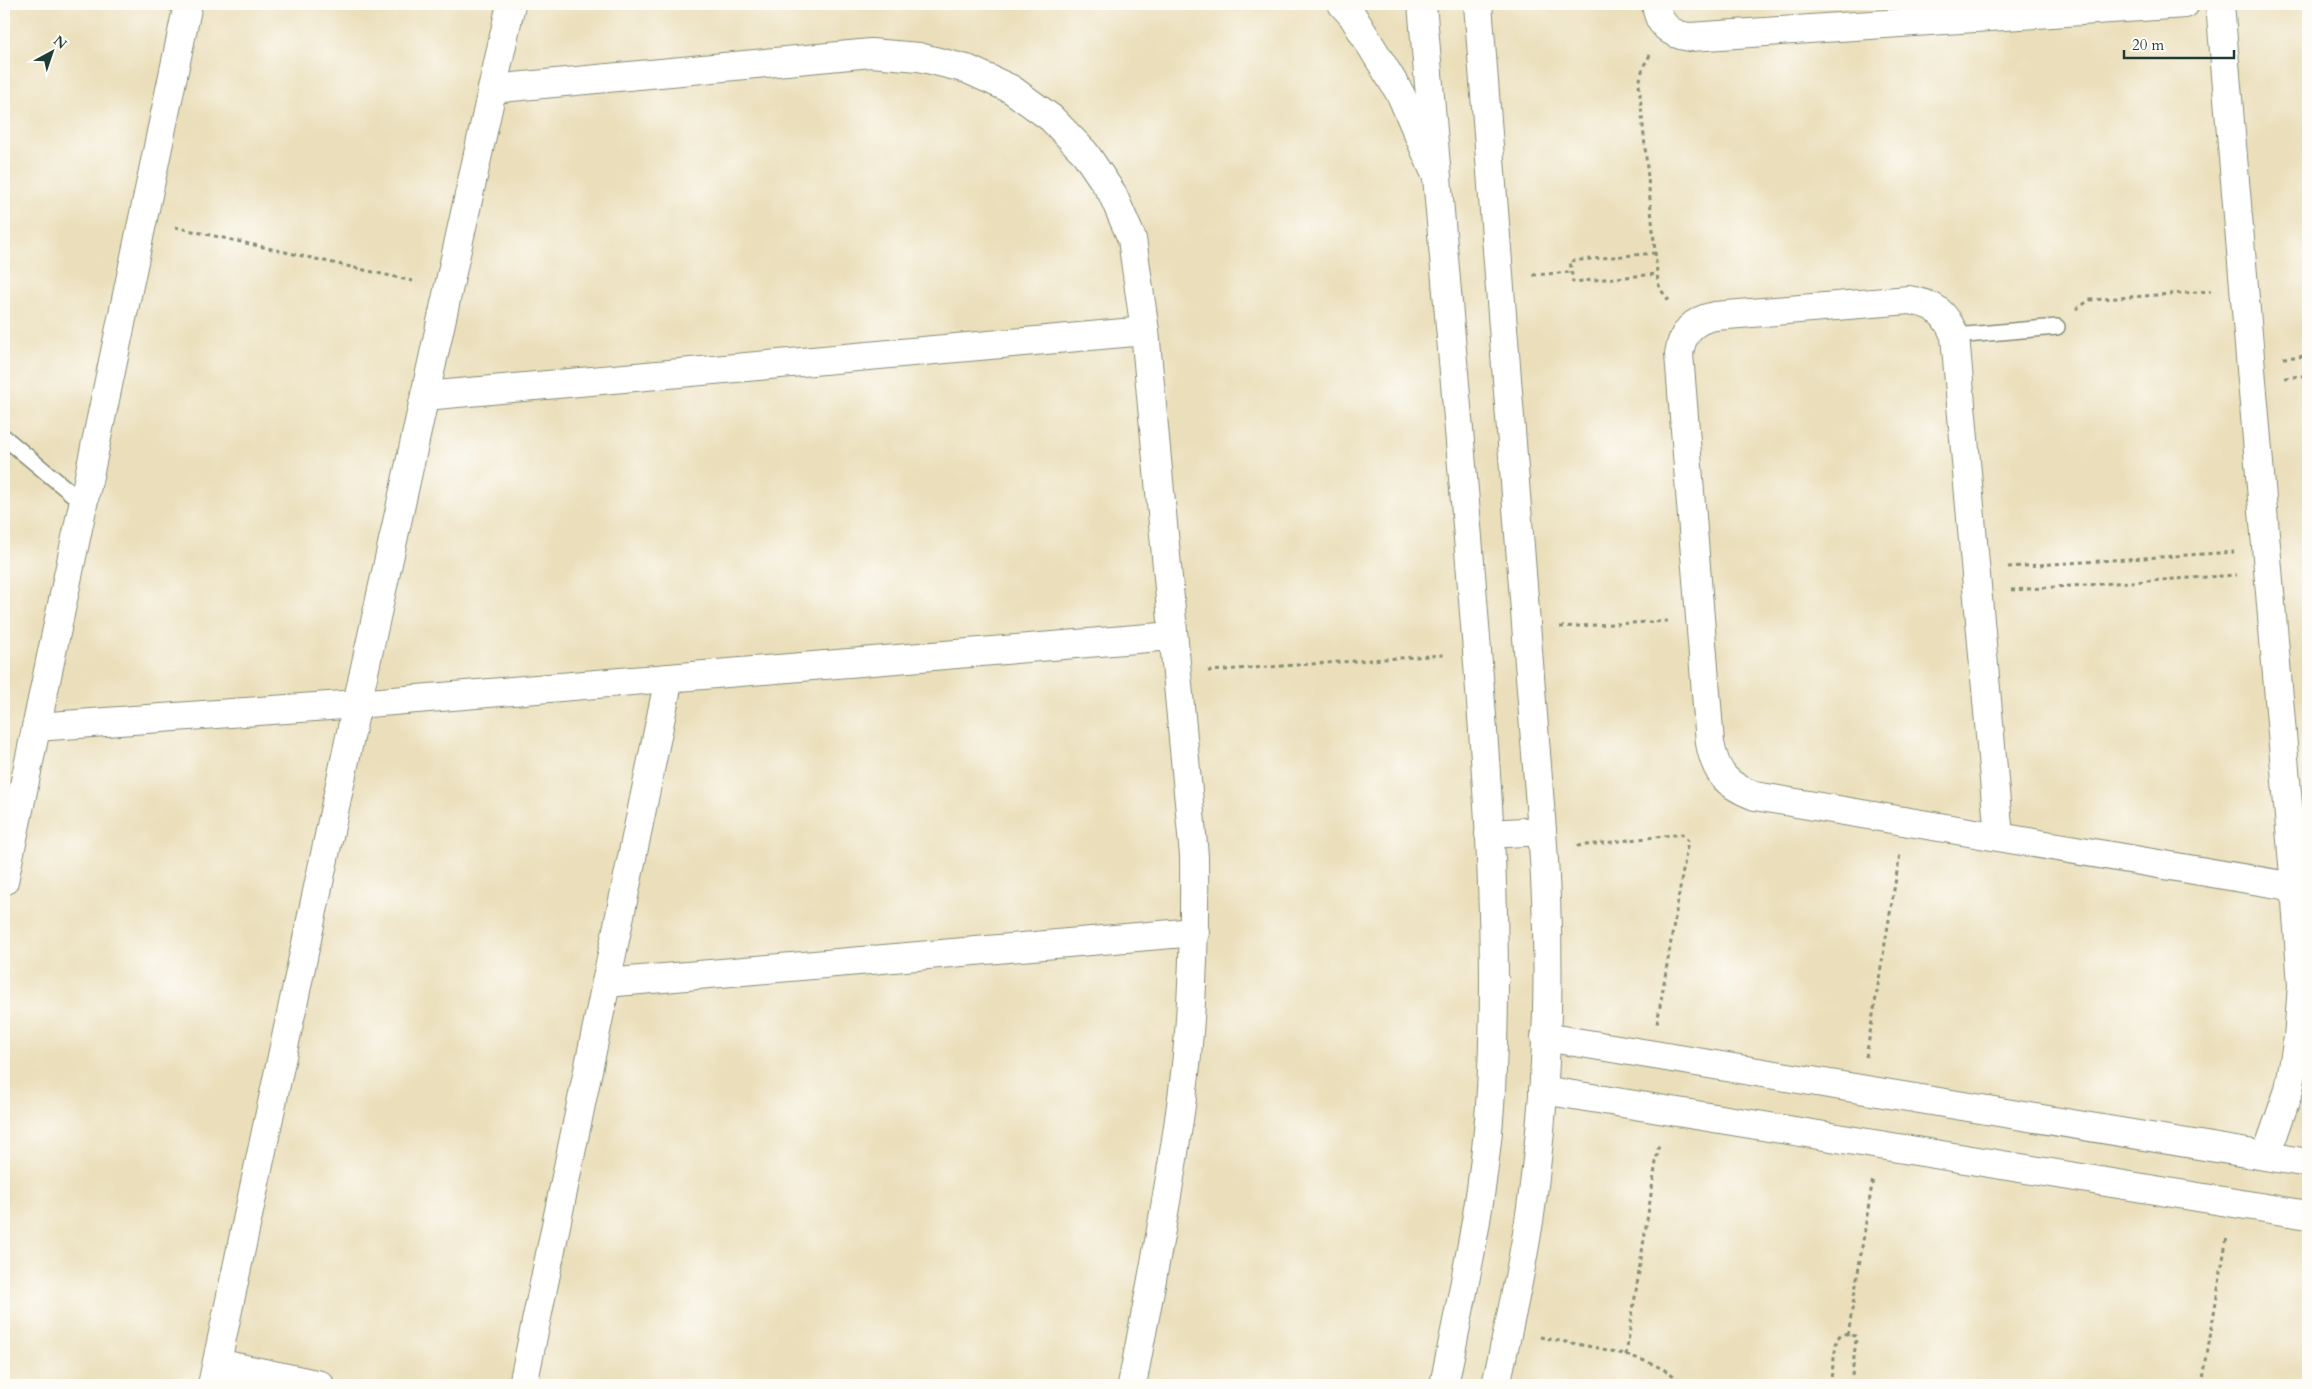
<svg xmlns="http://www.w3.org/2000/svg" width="2312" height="1389" font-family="Cardo,serif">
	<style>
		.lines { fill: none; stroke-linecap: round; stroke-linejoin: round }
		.service-casing { stroke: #858e78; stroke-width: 18 }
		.minor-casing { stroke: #858e78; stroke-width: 30 }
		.tertiary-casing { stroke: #858e78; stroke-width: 30 }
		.path { stroke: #858e78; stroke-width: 3; stroke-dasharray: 4 4; stroke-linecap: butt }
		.service { stroke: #fff; stroke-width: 15 }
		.minor { stroke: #fff; stroke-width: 28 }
		.tertiary { stroke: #fff; stroke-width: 28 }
	</style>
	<rect width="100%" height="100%" fill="#fdfcf7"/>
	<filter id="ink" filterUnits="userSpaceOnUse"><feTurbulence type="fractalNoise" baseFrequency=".02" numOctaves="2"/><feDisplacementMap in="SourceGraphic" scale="10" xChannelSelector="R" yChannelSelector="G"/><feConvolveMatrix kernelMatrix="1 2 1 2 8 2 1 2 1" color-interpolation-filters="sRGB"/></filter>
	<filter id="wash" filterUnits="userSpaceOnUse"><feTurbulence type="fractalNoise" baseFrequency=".0096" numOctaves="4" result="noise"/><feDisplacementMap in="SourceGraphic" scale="20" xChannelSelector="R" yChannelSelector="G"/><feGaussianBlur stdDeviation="1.12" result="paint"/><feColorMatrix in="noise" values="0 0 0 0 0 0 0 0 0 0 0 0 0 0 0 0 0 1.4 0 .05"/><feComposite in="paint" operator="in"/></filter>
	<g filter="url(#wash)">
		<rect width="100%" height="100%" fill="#ebdfbb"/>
	</g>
	<g filter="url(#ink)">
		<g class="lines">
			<defs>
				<g id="service">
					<path d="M1955,336L2057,327"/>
					<path d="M4,437L83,503"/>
				</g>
				<g id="minor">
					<path d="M1342,4L1352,15L1401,95L1435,173"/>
					<path d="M1656,4C1658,24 1670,35 1690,37L2185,4"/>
					<path d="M2220,4L2295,887L2302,985L2298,1038L2289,1090L2266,1156"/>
					<path d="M492,89L871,53L919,57L967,69L1011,89L1051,118L1085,153L1112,193L1132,239L1145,331L1194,856C1195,936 1193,1018 1182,1098C1169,1194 1150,1290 1132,1385"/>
					<path d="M425,396L1145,331"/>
					<path d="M36,727L357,704L1172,636"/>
					<path d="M1999,837L1955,336C1945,312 1935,304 1909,300L1715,316C1693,320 1682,332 1679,354L1710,743C1716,774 1726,785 1755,796L2295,887"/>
					<path d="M4,881L188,4"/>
					<path d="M606,983L1195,932"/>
					<path d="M217,1363L320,1385"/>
					<path d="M212,1385L357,704L511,4"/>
					<path d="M523,1385L669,678"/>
				</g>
				<g id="tertiary">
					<path d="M1422,4C1440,194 1455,384 1471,574C1484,745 1501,918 1491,1089C1486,1189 1464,1287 1444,1385"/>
					<path d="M1478,4L1542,831C1551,946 1549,1063 1535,1177C1527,1248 1511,1316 1496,1385"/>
					<path d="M1489,834L1542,831"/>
					<path d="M1545,1037L2308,1163"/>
					<path d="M1543,1090L2308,1215"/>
				</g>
			</defs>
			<use href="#service" class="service-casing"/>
			<use href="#minor" class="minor-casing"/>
			<use href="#tertiary" class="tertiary-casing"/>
			<g class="path">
				<path d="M1650,55L1643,67L1639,84L1658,283L1661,290L1670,302"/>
				<path d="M175,227L417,282"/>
				<path d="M1655,253L1570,261L1573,282L1657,274"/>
				<path d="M1533,275L1572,272"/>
				<path d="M2076,309L2090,300L2211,291"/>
				<path d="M2283,358L2308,356"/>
				<path d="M2285,378L2308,375"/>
				<path d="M2008,567L2234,552"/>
				<path d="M2011,590L2236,575"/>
				<path d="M1560,627L1668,621"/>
				<path d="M1208,671L1444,655"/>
				<path d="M1577,846L1682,834L1688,841L1657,1024"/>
				<path d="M1866,1057L1900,854"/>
				<path d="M1848,1335L1873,1178"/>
				<path d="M1540,1337C1586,1347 1651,1352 1685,1385"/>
				<path d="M1626,1355L1659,1143"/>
				<path d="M1830,1385L1837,1339L1842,1333L1855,1336L1856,1339L1851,1385"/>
				<path d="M2202,1385L2227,1236"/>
			</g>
			<use href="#service" class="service"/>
			<use href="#minor" class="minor"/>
			<use href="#tertiary" class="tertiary"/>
		</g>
	</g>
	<rect width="2312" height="1389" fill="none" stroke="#fdfcf7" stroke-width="20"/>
	<g transform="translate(52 52) rotate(40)" stroke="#fdfcf7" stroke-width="4" paint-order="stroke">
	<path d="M0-4L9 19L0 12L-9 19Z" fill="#1f3d34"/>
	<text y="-8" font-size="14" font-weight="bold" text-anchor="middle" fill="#1f3d34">N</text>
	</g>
	<path d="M2124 50v8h110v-8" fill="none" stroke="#1f3d34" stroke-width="2.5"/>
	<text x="2132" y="50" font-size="15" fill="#1f3d34" stroke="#fdfcf7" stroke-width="4" paint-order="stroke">20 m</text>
</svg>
